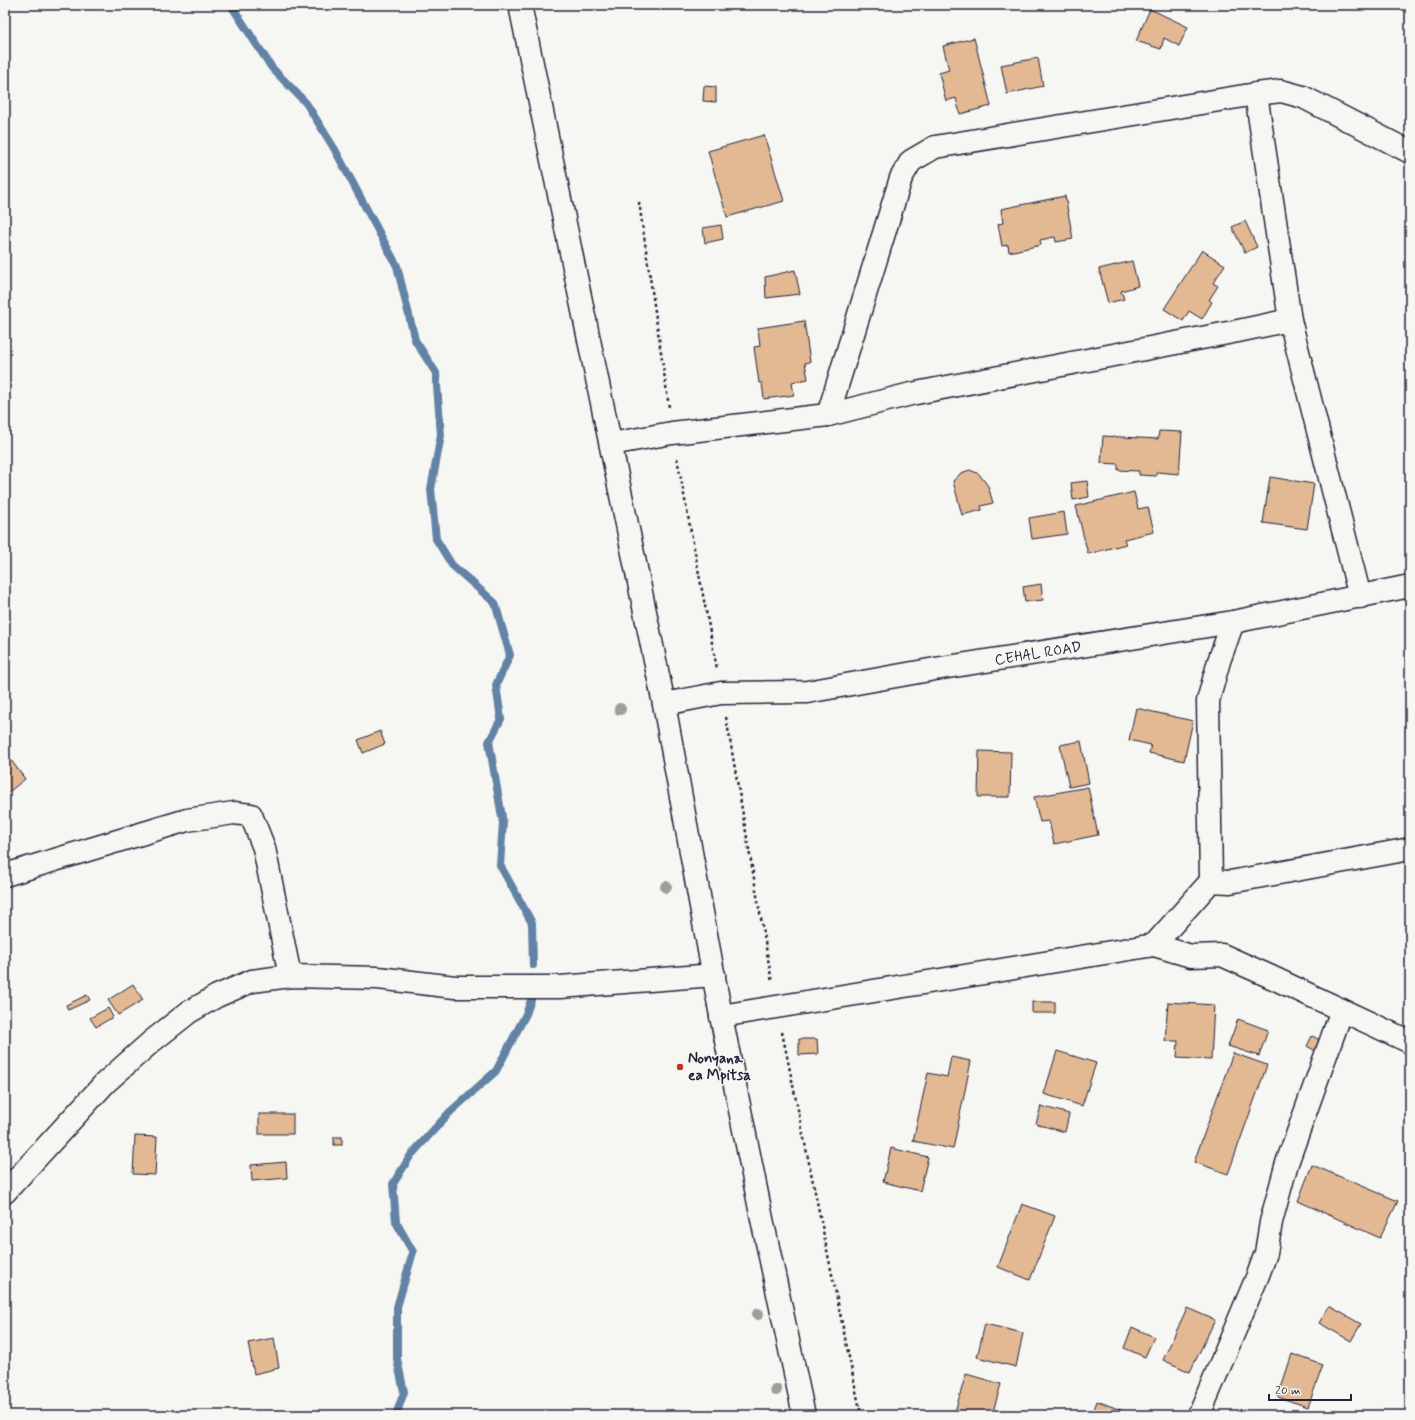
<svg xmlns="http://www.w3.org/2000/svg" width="1415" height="1420" font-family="Mynerve,sans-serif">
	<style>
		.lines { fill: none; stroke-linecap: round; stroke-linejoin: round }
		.stream { stroke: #6283a5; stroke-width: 8 }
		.building { fill: #e2b993; stroke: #22223b }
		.street-casing { stroke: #22223b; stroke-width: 25 }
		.primary-casing { stroke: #22223b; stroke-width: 25 }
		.path { stroke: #22223b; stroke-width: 2.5; stroke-dasharray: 3 3; stroke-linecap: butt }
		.street { stroke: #f6f6f2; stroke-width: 22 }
		.primary { stroke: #f6f6f2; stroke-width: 22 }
		.tree { fill: #9b9f9b }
		.poi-dot { fill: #c8321e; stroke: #f6f6f2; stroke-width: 1.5 }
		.labels { text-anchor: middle; stroke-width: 3; stroke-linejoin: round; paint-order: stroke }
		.street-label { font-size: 15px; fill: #22223b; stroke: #f6f6f2 }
		.poi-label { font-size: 15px; font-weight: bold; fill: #22223b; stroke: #f6f6f2; text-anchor: start }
	</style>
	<rect width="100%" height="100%" fill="#f6f6f2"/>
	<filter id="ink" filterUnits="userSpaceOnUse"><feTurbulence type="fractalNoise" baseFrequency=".025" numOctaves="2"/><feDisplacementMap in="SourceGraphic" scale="8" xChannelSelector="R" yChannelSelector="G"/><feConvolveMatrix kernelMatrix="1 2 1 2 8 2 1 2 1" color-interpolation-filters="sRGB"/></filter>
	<g filter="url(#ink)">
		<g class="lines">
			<g class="stream">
				<path d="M231,5L272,68L306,103L334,148L397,266L415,340L436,373L441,435L431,489L436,539L452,565L495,603L510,655L496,685L501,719L489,742L503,823L500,865L532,923L533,965"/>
				<path d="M396,1415L404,1392L397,1359V1307L413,1252L396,1222L393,1184L411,1155L450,1112L496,1071L526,1014L531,1000"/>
			</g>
		</g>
		<g class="building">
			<path d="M1150,9L1188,27L1179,46L1164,38L1161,49L1136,41Z"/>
			<path d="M974,38L991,106L960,114L956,98L946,101L939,73L949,70L943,46Z"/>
			<path d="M1038,58L1043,86L1007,94L1001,65Z"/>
			<path d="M704,86L716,87V102L703,101Z"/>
			<path d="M764,135L784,201L727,217L708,151Z"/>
			<path d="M1065,196L1073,239L1056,242L1055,237L1040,240L1041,245L1009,252L1008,245L1002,246L998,224L1003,223L1001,209Z"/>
			<path d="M1245,221L1257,247L1245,253L1232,227Z"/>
			<path d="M721,225L723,239L705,243L703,228Z"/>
			<path d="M1202,250L1225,265L1213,283L1218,286L1209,300L1212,302L1202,319L1189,311L1183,321L1164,309Z"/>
			<path d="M1132,261L1138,286L1121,291L1124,299L1108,303L1099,269Z"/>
			<path d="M795,270L800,294L766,298L765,277Z"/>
			<path d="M804,321L810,362L805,363L808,379L792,382L794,395L764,399L762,383H759L754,347L760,346L758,328Z"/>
			<path d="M1159,431L1182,432L1179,474L1157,472L1156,476L1139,475V471L1118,470V464L1101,463L1103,436L1158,439Z"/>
			<path d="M970,470L979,474L988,486L993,503L981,506L982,510L962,515L953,481L961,473Z"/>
			<path d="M1270,477L1314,484L1307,529L1263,523Z"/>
			<path d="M1087,481L1089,497L1073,500L1071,483Z"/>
			<path d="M1134,492L1138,509L1148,507L1154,532L1124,539L1126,544L1088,554L1076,506Z"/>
			<path d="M1064,512L1067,534L1032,539L1029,518Z"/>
			<path d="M1041,584L1043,600L1025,602L1023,587Z"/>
			<path d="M1136,708L1193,721L1184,761L1149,753L1151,745L1129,740Z"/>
			<path d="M380,731L385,744L363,753L358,740Z"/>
			<path d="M1081,741L1089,783L1069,787L1060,745Z"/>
			<path d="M979,751L1011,752L1010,797H978Z"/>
			<path d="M5,752L25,779L5,795Z"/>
			<path d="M1088,787L1098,835L1054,844L1049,821L1040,822L1034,797Z"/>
			<path d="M133,984L143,1000L118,1015L108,1000Z"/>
			<path d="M87,995L90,1000L68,1010L66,1005Z"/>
			<rect x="1032" y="1002" width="23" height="11"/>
			<path d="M1168,1002L1214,1005L1211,1060L1177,1058L1178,1041H1165Z"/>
			<path d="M108,1008L113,1017L96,1027L90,1018Z"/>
			<path d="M1238,1019L1268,1030L1259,1056L1228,1046Z"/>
			<path d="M1312,1036L1324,1042L1319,1053L1307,1046Z"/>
			<path d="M799,1039H817L818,1054L799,1055Z"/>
			<path d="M1057,1051L1096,1063L1082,1106L1044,1094Z"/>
			<path d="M1233,1053L1267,1065L1228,1174L1194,1162Z"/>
			<path d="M951,1057L971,1061L953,1149L913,1141L928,1073L947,1077Z"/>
			<path d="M1041,1106L1069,1114L1065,1132L1036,1124Z"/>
			<rect x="259" y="1114" width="34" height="20"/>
			<path d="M135,1136L157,1137L155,1175L133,1174Z"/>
			<rect x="334" y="1137" width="8" height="8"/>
			<path d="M891,1148L928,1157L920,1191L883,1182Z"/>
			<path d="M286,1162L287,1178L252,1181L251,1165Z"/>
			<path d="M1312,1165L1398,1201L1380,1238L1298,1201Z"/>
			<path d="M1022,1204L1055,1216L1030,1280L998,1267Z"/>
			<path d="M1329,1306L1361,1324L1351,1341L1319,1323Z"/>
			<path d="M1187,1308L1215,1320L1190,1372L1163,1360Z"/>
			<path d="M985,1324L1023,1333L1016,1367L977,1357Z"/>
			<path d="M1132,1327L1154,1337L1145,1357L1124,1348Z"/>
			<path d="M274,1338L279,1368L254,1374L248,1343Z"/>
			<path d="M1292,1354L1323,1365L1308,1407L1278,1397Z"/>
			<path d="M966,1374L1001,1384L992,1415H954Z"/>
			<path d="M1097,1401L1129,1413L1128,1415H1092Z"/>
		</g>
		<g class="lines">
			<defs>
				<g id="street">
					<path d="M1256,94L1290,320"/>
					<path d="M828,415L901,178L911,161L935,147L1256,94L1281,91L1303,97L1410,152"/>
					<path d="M611,444L672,433L828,415L911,394L1238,331L1290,320L1360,597"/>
					<path d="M664,704L721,693L807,692L935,669L1233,622L1410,586"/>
					<path d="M5,875L187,820L234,813L251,815L264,848L290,976"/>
					<path d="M1211,881L1208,701L1219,661L1233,622"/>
					<path d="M1154,945L1211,881L1230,882L1410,849"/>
					<path d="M721,1016L1154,945L1191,956L1222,955L1269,976L1410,1042"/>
					<path d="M5,1192L105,1083L151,1042L189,1012L217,996L252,981L290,976L378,978L455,987H560L714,975"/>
					<path d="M1199,1415L1258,1275L1266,1253L1271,1222L1287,1163L1342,1010"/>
				</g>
				<path id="primary" d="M520,5L664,704L721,1016L762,1219L804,1415"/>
			</defs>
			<use href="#street" class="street-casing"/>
			<use href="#primary" class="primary-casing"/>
			<g class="path">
				<path d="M639,202L669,407"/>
				<path d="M677,458L717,669"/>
				<path d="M726,717L772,982"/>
				<path d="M782,1032L861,1415"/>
			</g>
			<use href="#street" class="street"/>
			<use href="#primary" class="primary"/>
		</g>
		<g class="tree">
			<circle cx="620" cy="709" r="6"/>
			<circle cx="666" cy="887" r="6"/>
			<circle cx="758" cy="1314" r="6"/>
			<circle cx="776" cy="1390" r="6"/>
		</g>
	</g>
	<circle class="poi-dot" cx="680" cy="1067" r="4"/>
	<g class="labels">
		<g class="street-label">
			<text transform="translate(1038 653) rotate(-9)" y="5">CEHAL ROAD</text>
		</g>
		<g class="poi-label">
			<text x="688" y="1063">Nonyana<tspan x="688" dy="17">ea Mpitsa</tspan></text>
		</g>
	</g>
	<rect width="1415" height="1420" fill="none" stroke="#f6f6f2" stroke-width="20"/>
	<rect x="10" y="10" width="1395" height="1400" fill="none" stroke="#22223b" stroke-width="1.5" filter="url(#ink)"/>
	<path d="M1269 1394v6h82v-6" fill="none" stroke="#22223b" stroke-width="2"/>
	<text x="1275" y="1394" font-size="12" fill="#22223b" stroke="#f6f6f2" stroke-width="3" paint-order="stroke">20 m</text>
</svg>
